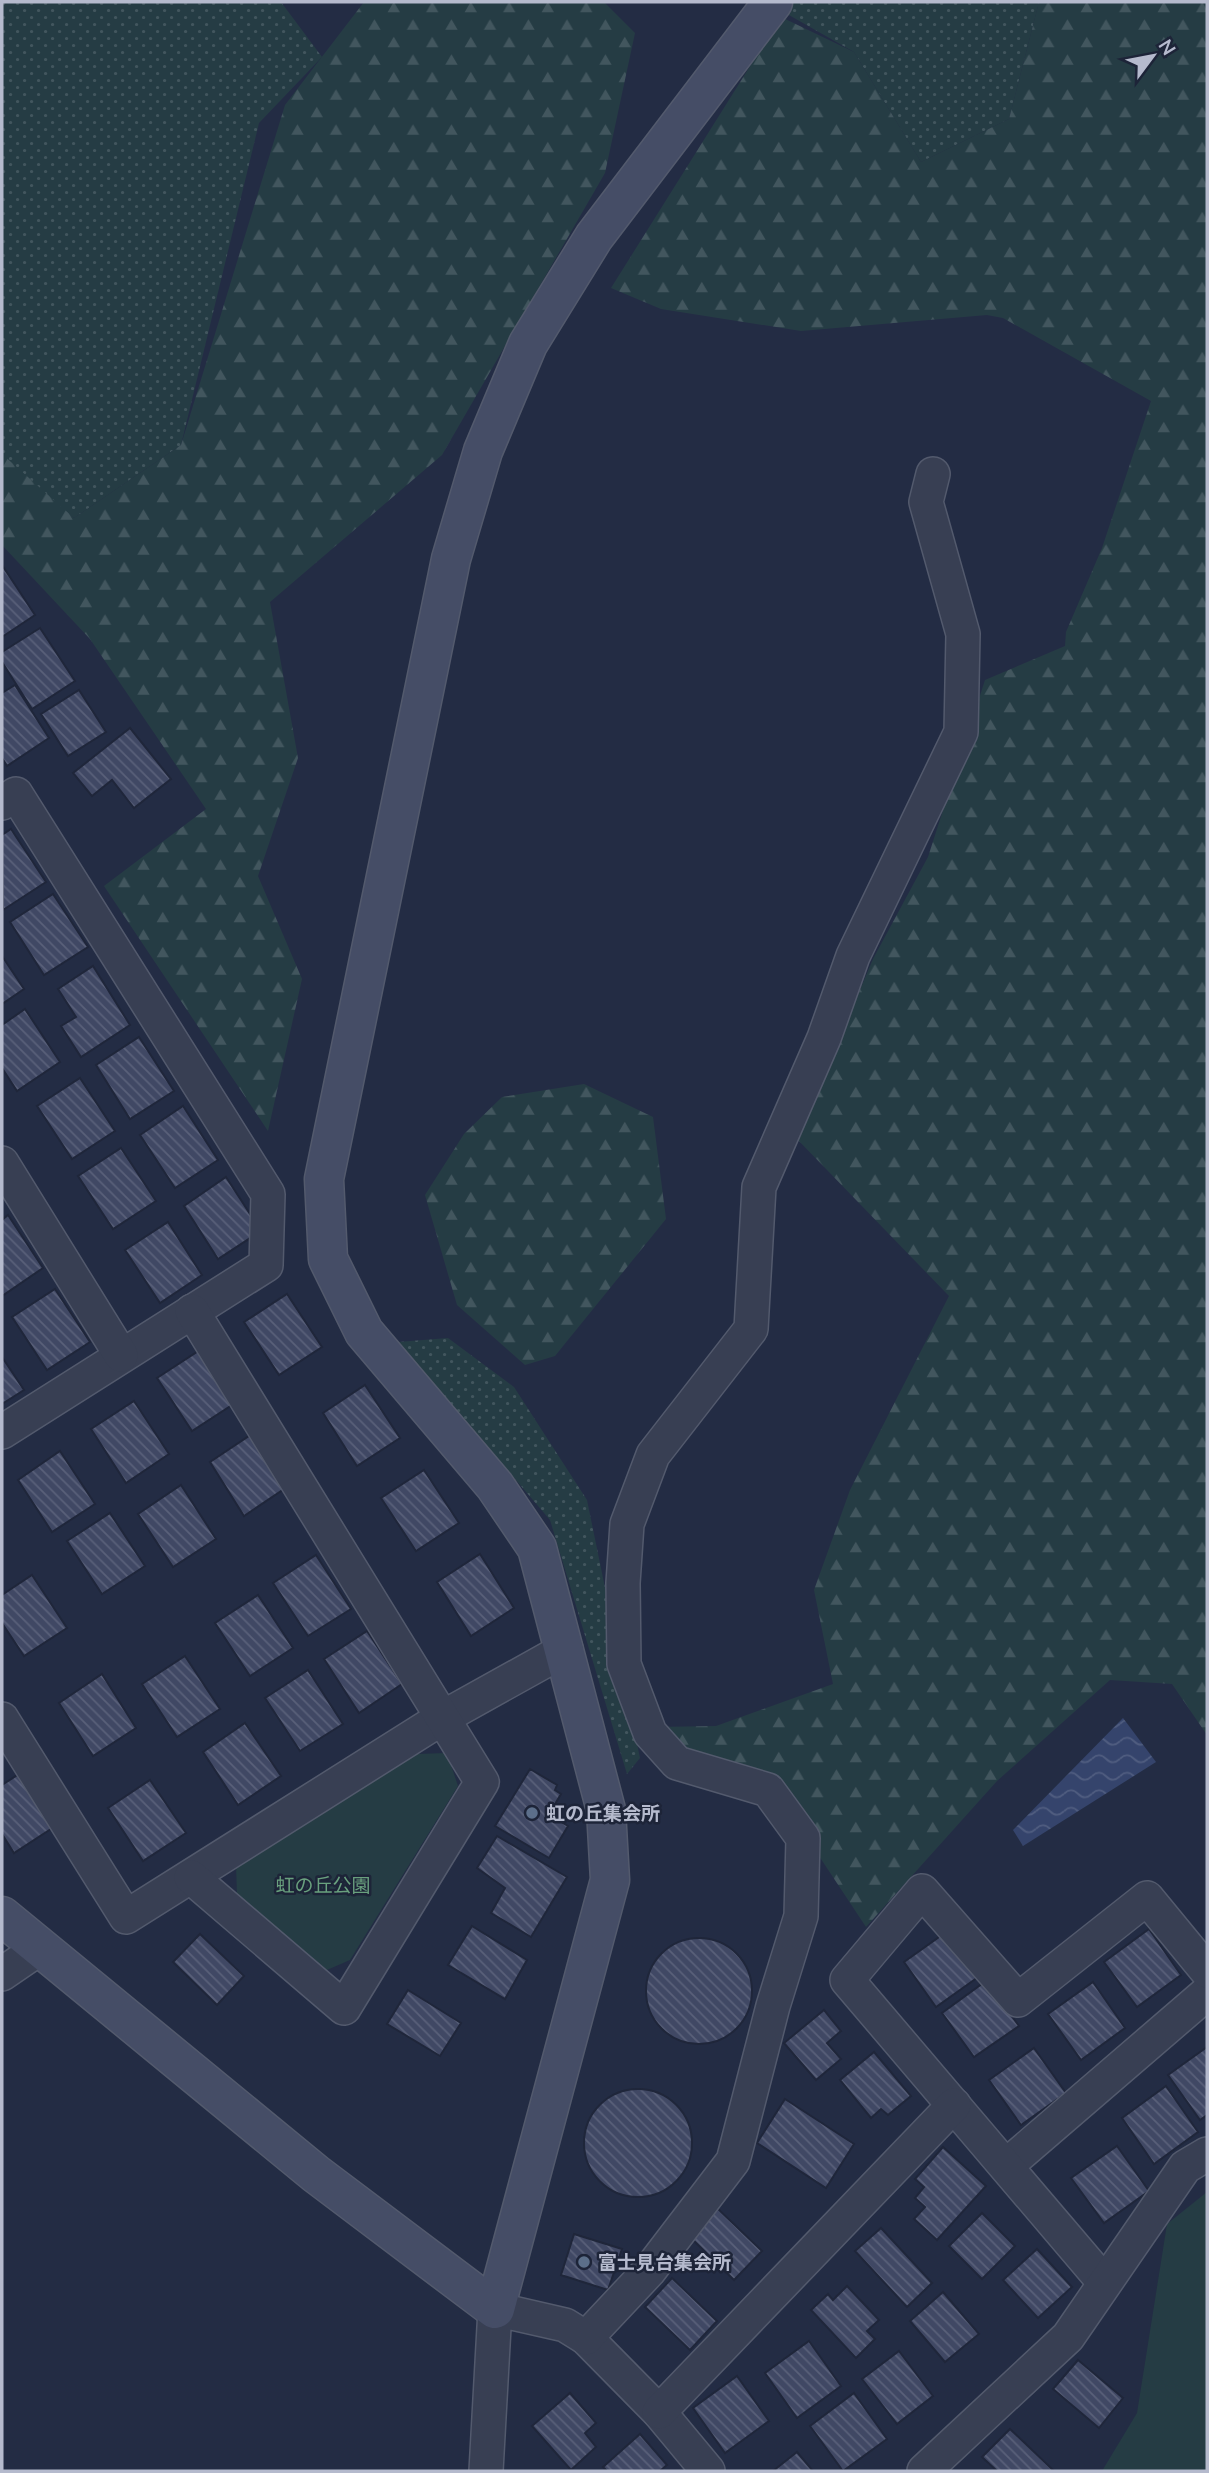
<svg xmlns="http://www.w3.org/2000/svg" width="1209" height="2473" font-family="'Nunito Sans','Noto Sans JP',sans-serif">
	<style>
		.grass { fill: url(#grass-dots) }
		.forest { fill: url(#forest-firs) }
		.green { fill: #253c44 }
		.water { fill: url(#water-waves) }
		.building { fill: url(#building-back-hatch); stroke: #1f263a; stroke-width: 2 }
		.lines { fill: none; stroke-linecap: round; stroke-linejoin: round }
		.street-casing { stroke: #535a6d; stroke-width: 36 }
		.secondary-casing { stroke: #535a6d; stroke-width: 41 }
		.street { stroke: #383f53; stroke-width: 33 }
		.secondary { stroke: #454d66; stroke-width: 38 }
		.service-dot { fill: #5c6f8a; stroke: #1d2438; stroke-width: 2.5 }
		.labels { text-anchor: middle; stroke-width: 5; stroke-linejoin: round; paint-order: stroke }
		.poi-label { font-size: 19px; font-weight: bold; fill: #b5bacd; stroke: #1d2438; text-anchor: start }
		.park-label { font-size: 19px; fill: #69a07e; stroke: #1d2438 }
	</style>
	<defs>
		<pattern id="grass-dots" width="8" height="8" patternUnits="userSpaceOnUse" patternTransform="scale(1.75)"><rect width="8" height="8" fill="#253c44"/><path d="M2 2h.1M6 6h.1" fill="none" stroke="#42565e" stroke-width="1.8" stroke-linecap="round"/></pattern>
		<pattern id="forest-firs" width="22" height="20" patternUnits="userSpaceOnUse" patternTransform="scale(1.75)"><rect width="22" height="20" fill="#253c44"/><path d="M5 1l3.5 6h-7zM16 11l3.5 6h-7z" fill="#42565e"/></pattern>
		<pattern id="water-waves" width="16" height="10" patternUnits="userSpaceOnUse" patternTransform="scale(1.75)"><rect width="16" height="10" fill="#35446c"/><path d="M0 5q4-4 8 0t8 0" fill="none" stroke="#505d80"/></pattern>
		<pattern id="building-back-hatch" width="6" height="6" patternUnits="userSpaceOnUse" patternTransform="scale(1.75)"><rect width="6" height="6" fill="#404864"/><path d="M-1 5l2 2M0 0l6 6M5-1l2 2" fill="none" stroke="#596079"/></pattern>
	</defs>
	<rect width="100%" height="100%" fill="#232c44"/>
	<g class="grass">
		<path d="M2,2H281L322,57L259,123L181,445L74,518L2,461Z"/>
		<path d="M766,2H1039L1009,119L921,162L854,52Z"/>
		<path d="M448,1338L514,1387L587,1500L640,1758L627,1774L550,1520L398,1342Z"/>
	</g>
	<g class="forest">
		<path d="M364,2H604L635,33L605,173L442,455L270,602L298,758L258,876L302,979L268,1131L104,886L206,809L90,639L2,545V454L74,518L181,445L285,105Z"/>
		<path d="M1039,2H1207V1735L1172,1684L1110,1680L997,1781L866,1927L821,1859L744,1787L655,1727L716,1726L833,1684L814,1590L850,1490L949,1296L797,1139L873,959L928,857L985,680L1065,646L1066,632L1102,548L1151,401L1003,318L987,315L801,331L661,309L611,288L781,17L854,52L921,162L1009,119Z"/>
		<path d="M584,1084L653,1117L666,1219L555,1356L525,1365L457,1305L425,1195L464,1134L502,1097Z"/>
	</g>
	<g class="green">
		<path d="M447,1753L458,1786L350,1960L327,1970L237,1895L236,1866L417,1754Z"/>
		<path d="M1207,2192V2471H1102L1137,2413L1167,2224Z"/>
	</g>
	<path class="water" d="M1123,1718L1156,1762L1023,1846L1013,1830Z"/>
	<g class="building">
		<path d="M2,565L35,615L2,637Z"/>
		<path d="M40,628L75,681L32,709L2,662V652Z"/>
		<path d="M15,685L49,738L7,766L2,758V693Z"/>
		<path d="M79,690L106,732L68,756L41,714Z"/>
		<path d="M130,728L171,779L134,808L112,780L92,796L73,773Z"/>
		<path d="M11,829L46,882L3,910L2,835Z"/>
		<path d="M53,894L88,947L44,975L10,922Z"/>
		<path d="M2,956L24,989L2,1004Z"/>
		<path d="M93,966L130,1025L81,1057L61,1026L76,1017L58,989Z"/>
		<path d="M25,1009L60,1062L17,1091L2,1068V1025Z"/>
		<path d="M139,1037L174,1091L130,1119L96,1065Z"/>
		<path d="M80,1078L115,1131L72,1159L37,1106Z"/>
		<path d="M183,1106L218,1160L175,1188L140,1135Z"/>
		<path d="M121,1148L156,1201L113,1229L78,1176Z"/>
		<path d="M226,1177L261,1231L218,1259L184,1206Z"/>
		<path d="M8,1215L43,1268L2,1296V1220Z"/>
		<path d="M168,1222L202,1275L160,1303L125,1250Z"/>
		<path d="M55,1289L90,1342L47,1370L12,1317Z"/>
		<path d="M287,1294L322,1347L279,1375L244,1322Z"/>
		<path d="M200,1350L235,1403L192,1431L157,1378Z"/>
		<path d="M2,1357L24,1390L2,1404Z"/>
		<path d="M365,1385L400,1438L357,1466L323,1413Z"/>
		<path d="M134,1401L169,1454L126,1483L91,1429Z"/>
		<path d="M252,1434L287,1487L244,1516L210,1462Z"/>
		<path d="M60,1451L95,1504L52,1532L18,1480Z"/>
		<path d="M424,1470L459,1523L416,1551L381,1498Z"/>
		<path d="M181,1485L216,1539L173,1567L138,1514Z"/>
		<path d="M110,1513L145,1566L102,1594L67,1541Z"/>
		<path d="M480,1554L514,1608L471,1636L437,1582Z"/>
		<path d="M316,1555L351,1609L308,1636L273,1583Z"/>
		<path d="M32,1575L67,1628L24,1656L2,1623V1595Z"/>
		<path d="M258,1595L293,1648L250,1676L215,1623Z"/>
		<path d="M367,1631L402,1684L359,1713L324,1659Z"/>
		<path d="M185,1656L220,1709L177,1737L142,1684Z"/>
		<path d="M308,1670L343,1724L300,1751L265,1698Z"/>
		<path d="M102,1674L136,1728L93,1756L59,1703Z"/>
		<path d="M245,1723L281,1776L238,1805L203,1752Z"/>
		<path d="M530,1769L557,1785L555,1790L561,1794L555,1804L563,1808L556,1819L568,1826L549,1858L495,1826Z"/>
		<path d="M22,1772L57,1825L14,1853L2,1834V1785Z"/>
		<path d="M150,1780L186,1833L143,1861L108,1808Z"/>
		<path d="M497,1836L567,1877L531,1937L491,1913L505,1888L477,1868Z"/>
		<path d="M472,1926L527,1960L505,1999L448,1965Z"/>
		<path d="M1149,1929L1181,1975L1137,2007L1104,1962Z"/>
		<path d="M949,1930L981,1975L936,2007L904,1962Z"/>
		<path d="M200,1934L244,1976L217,2005L173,1962Z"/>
		<circle cx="699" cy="1991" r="53"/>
		<path d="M986,1981L1019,2026L974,2057L942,2013Z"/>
		<path d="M1093,1982L1125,2028L1081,2060L1048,2014Z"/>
		<path d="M408,1990L461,2023L440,2056L387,2024Z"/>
		<path d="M824,2010L841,2031L827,2043L841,2059L816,2080L784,2043Z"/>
		<path d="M1207,2047V2115L1200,2120L1168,2075Z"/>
		<path d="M1034,2048L1066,2093L1021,2125L989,2080Z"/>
		<path d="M874,2052L911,2096L888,2115L881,2109L871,2118L840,2080Z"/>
		<path d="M1166,2086L1198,2132L1154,2164L1122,2118Z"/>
		<circle cx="638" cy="2143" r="54"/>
		<path d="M785,2099L854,2144L826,2188L757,2143Z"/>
		<path d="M1117,2146L1149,2191L1104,2223L1071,2178Z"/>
		<path d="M943,2147L986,2186L937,2240L914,2219L925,2207L915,2198L924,2187L915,2179Z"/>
		<path d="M717,2208L762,2251L734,2280L690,2237Z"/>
		<path d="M982,2213L1015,2246L982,2279L949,2246Z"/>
		<path d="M881,2228L932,2283L907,2307L855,2251Z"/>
		<path d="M574,2234L622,2249L608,2290L561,2275Z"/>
		<path d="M1037,2249L1072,2287L1038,2318L1003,2280Z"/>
		<path d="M672,2278L717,2321L690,2350L645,2307Z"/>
		<path d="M847,2286L879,2320L867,2331L875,2339L856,2358L811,2310L828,2294L833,2300Z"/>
		<path d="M943,2292L979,2334L945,2362L910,2321Z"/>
		<path d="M809,2341L841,2386L797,2418L765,2373Z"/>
		<path d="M899,2351L933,2396L897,2424L862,2379Z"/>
		<path d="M1078,2360L1123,2398L1099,2428L1053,2389Z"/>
		<path d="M737,2376L769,2421L725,2453L693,2408Z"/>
		<path d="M570,2393L596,2423L585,2433L596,2447L571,2470L532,2426Z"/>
		<path d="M854,2393L887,2439L843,2471L810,2426Z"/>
		<path d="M1010,2429L1054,2471H997L982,2457Z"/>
		<path d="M640,2434L667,2465L660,2471H607L603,2467Z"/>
		<path d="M797,2452L813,2471H773Z"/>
	</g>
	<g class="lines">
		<defs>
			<g id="street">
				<path d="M2,803L16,794L268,1194L266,1265L2,1432"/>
				<path d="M2,1163L121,1355"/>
				<path d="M2,1719L126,1917L442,1718L566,1649"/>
				<path d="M191,1877L344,2008L482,1782L192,1311"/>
				<path d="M2,1974L40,1948"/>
				<path d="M1006,2166L1207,1993"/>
				<path d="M1104,2282L847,1980L922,1891L1018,2000L1147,1898L1207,1971"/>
				<path d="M586,2338L659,2412L708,2471"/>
				<path d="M659,2412L954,2105"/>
				<path d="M486,2471L495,2309L565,2325L586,2338L649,2271L733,2161L773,2006L801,1916L803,1838L768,1790L677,1763L650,1733L624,1664L623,1583L627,1524L653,1455L751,1329L759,1187L824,1038L853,956L961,732L963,634L926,502L933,474"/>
				<path d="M924,2471L1068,2337L1185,2167L1207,2154"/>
			</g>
			<path id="secondary" d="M2,1916L316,2174L495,2309L610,1880L606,1810L537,1548L495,1486L364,1332L328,1259L324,1179L451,559L483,451L528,344L594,237L773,2"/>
		</defs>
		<use href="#street" class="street-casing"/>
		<use href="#secondary" class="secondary-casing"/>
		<use href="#street" class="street"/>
		<use href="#secondary" class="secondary"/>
	</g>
	<g class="service-dot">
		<circle cx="532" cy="1813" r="7"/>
		<circle cx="584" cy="2262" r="7"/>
	</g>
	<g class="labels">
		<g class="poi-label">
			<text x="546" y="1820">虹の丘集会所</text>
			<text x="598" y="2269">富士見台集会所</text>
		</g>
		<g class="park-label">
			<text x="323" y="1892">虹の丘公園</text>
		</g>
	</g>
	<rect width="1209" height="2473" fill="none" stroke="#b5bacd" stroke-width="7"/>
	<g transform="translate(1153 56) rotate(58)" stroke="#1d2438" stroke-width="5" paint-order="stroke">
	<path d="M0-5L12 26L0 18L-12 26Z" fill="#b5bacd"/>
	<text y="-10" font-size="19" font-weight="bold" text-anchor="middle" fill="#b5bacd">N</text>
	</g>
</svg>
